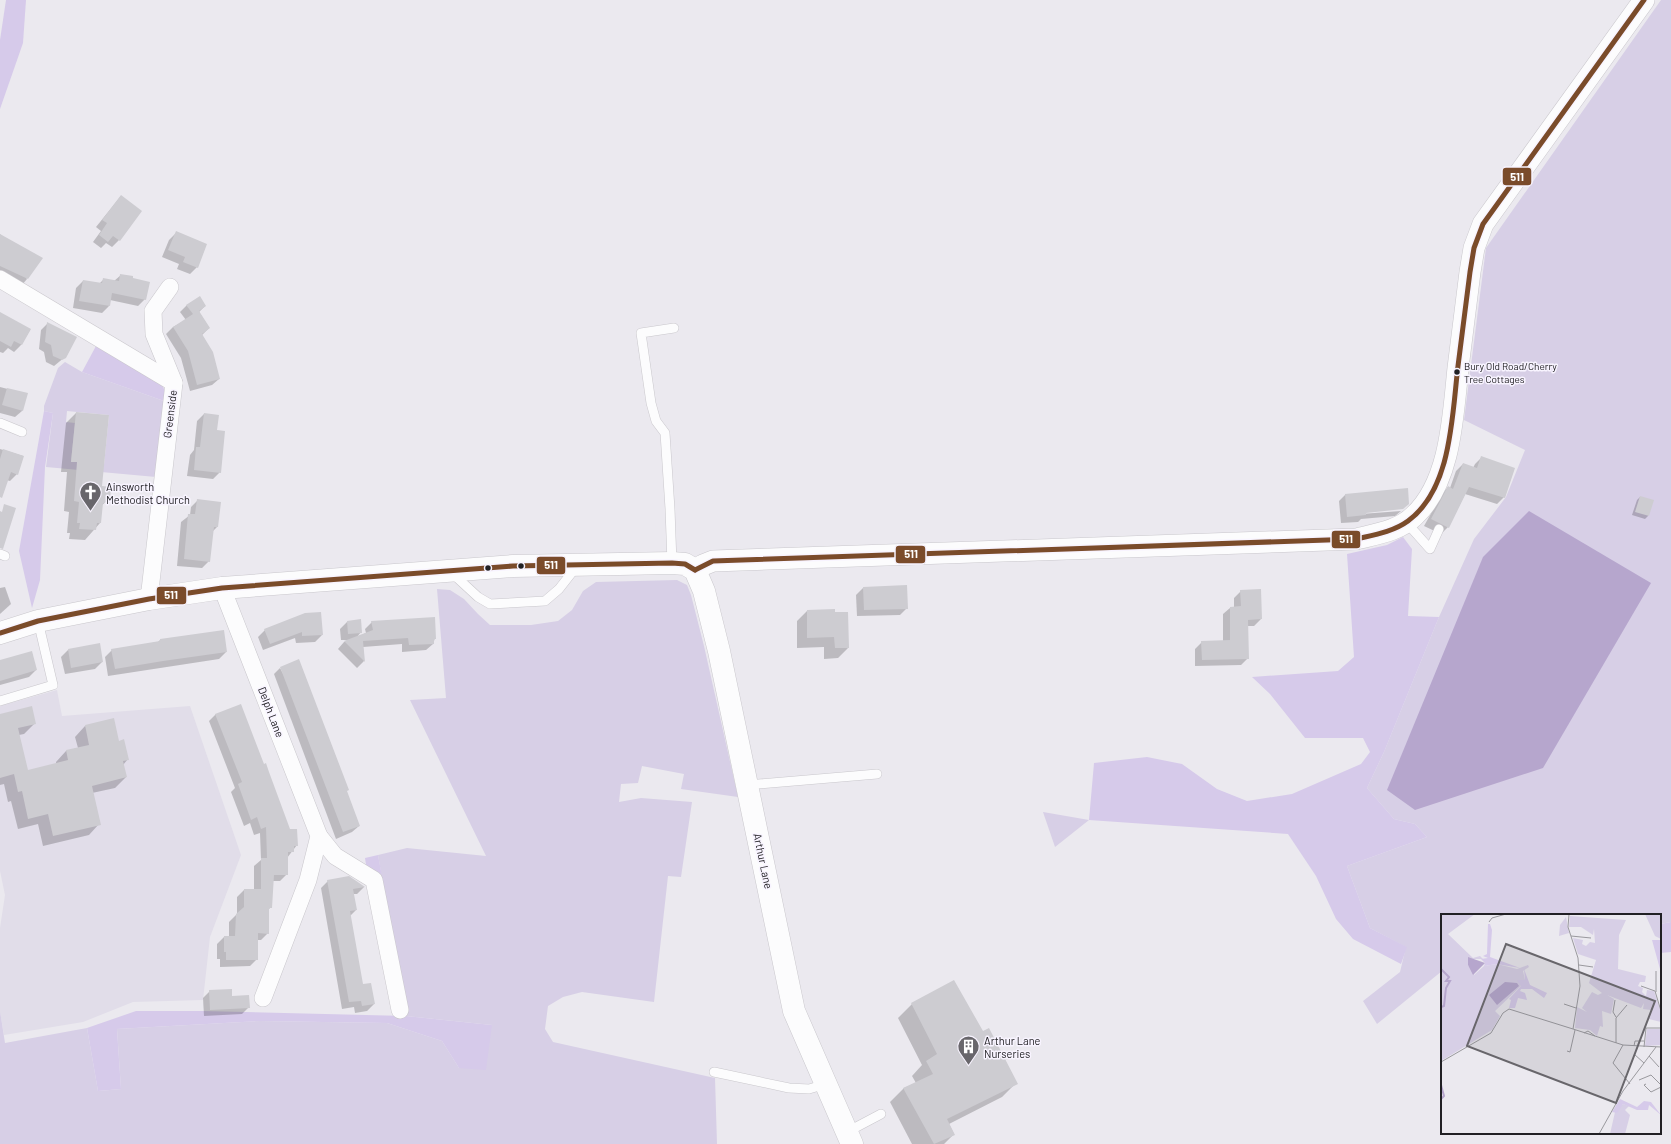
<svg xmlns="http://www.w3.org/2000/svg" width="1671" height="1144" font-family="Barlow,sans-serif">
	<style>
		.built { fill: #e1dde9 }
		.green { fill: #d7cfe6; fill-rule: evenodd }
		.forest { fill: #d6caea }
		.water { fill: #b6a6cd }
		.shadow { fill: #0003 }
		.building { fill: #cdccd1 }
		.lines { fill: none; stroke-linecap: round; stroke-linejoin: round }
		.service-casing { stroke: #c9c7cc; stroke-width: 10 }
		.minor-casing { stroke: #c9c7cc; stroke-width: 18 }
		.tertiary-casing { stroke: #c9c7cc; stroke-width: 22 }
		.secondary-casing { stroke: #c9c7cc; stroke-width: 23 }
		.service { stroke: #fcfcfd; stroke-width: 9 }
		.minor { stroke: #fcfcfd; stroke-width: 17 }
		.tertiary { stroke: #fcfcfd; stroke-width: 21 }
		.secondary { stroke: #fcfcfd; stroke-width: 22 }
		.bus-1-casing { stroke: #f8f4ff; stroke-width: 8 }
		.bus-1 { stroke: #7a4b2a; stroke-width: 5 }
		.bus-dot { fill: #212024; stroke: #f8f4ff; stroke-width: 1.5 }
		.labels { text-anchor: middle; stroke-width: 3; stroke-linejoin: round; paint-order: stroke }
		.bus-label { font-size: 10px; fill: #212024; stroke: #f8f4ff; text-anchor: start }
		.street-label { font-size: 11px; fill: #212024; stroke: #f8f4ff }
		.poi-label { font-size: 11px; fill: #212024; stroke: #f8f4ff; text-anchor: start }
		.inset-river { fill: none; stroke: #b6a6cd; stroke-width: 2 }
		.inset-road { fill: none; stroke: #9a999e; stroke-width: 1 }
		.view { fill: #68666b; fill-opacity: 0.15; stroke: #68666b; stroke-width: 2 }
		.inset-edge { fill: none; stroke: #212024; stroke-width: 2 }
		.line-badge { stroke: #f8f4ff; stroke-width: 1.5 }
		.badge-label { font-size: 11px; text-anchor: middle; font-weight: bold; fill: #fff }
	</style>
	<rect width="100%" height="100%" fill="#ebe9ef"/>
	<path class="built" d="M57,690L62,716L190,706L241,855L210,937L203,1000L133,1002L83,1022L4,1035L0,1011V928L5,895L0,871V706Z"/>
	<g class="green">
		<path d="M1661,0H1671V922L1660,924V915H1442V971L1377,1024L1363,1001L1400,972L1406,947L1370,928L1347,866L1427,837L1415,824L1394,819L1367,788L1384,752L1439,617L1474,539L1506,497L1525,450L1464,420L1486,248Z"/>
		<path d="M65,362L82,372L164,401L156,477L46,467L53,413L44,411V406L58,368ZM67,411L109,415L104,465L71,461L75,423L66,422Z"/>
		<path d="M677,580L687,585L691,595L704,646L738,797L681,789L684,774L642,766L638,783L621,784L619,802L641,798L692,802L681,877L668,876L654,1002L582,992L563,997L548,1006L545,1029L553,1042L715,1078L717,1144H0V1011L5,1043L87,1028L98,1091L121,1089L117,1029L260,1021L387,1023L442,1041L459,1068L492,1025L406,1016L378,855L407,848L486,856L410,700L446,698L437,589L450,590L464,599L478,614L490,625H531L558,621L572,610L583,591L596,582Z"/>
		<path d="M1043,812L1089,820L1055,847Z"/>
	</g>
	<g class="forest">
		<path d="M6,0H26L23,43L0,109V40Z"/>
		<path d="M96,346L162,385L165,391L164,401L82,372Z"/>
		<path d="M44,411L53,413L45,467L40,580L32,608L19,551Z"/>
		<path d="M1403,537L1412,549L1408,616L1439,617L1384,752L1367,788L1394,819L1415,824L1427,837L1347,866L1370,928L1407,947L1401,964L1353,939L1336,919L1316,876L1288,834L1089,820L1094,763L1147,757L1182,764L1217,789L1247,801L1292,794L1361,764L1370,752L1363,738H1305L1270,694L1252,677L1338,671L1354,657L1347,554L1387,545Z"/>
		<path d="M378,855L382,876L367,871L365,858Z"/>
		<path d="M1671,922V952L1660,953V924Z"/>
		<path d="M136,1011H202L406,1016L492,1025L486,1070L459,1068L442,1041L387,1023L260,1021L117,1029L121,1089L98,1091L87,1028Z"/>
	</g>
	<path class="water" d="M1529,511L1651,583L1543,768L1415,810L1387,790L1483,557Z"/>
	<g class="shadow">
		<path d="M121,196L119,240L112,247L106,243L101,248L93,242L101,231L96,227Z"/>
		<path d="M176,233L197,267L190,274L177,269L179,264L162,257L169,240Z"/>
		<path d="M0,234L27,279L21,286L0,276Z"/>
		<path d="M121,275L145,299L138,306L110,300L109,306L102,313L73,308L76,288L83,281L99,284L103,280L114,281Z"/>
		<path d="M187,305L205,306L199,312L209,328L202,335L219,379L212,385L190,391L181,358L166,334L173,327L186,320L180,312Z"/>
		<path d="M0,313L30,330L21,345L14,352L8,348L3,353L0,352Z"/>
		<path d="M48,323L65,357L54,366L46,362L44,352L39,349L41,330Z"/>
		<path d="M0,387L27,394L22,411L15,417L0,413Z"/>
		<path d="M76,413L101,487L109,499L101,506L100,523L85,540L69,539L70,533H67L69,512L64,511L67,472H61L66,423Z"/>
		<path d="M204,414L216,431L220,472L213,479L187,476L190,455L194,450L197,421Z"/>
		<path d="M0,449L23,456L17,474L10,481L0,478Z"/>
		<path d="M1482,457L1504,497L1497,504L1465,494L1448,527L1441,534L1424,526L1442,494L1448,487L1450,488L1456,471L1463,464L1473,468L1475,464Z"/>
		<path d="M1346,494L1361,514L1401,511L1395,516L1361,519L1358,522L1341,523L1339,501Z"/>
		<path d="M1640,497L1652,501L1648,516L1645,519L1632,515L1637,500Z"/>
		<path d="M198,500L217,527L212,532L209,561L202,568L177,566L181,522L190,515L191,507Z"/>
		<path d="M5,587L11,604L0,614V588Z"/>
		<path d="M863,588L907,608L900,615L857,616L856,595Z"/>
		<path d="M1241,591L1261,619L1254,626H1247L1248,658L1241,665L1195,666V649L1202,642H1223V614L1230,608L1234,607V598Z"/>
		<path d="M807,611L848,648L838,658L824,659V647L797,648V621Z"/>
		<path d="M305,614L322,635L315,642L296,643L295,638L263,650L258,637L265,630Z"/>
		<path d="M360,621L361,632L357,637L366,633L365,629L372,622L435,638L433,644L426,650L402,652V644L363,647L364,661L357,668L338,649L344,642L349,640H341L340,629L347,622Z"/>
		<path d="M160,640L226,652L219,659L108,676L105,657L112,650L158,642Z"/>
		<path d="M68,650L102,662L95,669L65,674L61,657Z"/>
		<path d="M0,661L36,670L29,677L0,685Z"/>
		<path d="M280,668L346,792L359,826L352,832L336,839L274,674Z"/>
		<path d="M216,714L289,830L297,845L287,858V874L280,881H272L271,907L268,910V933L261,940H257V959L250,966L220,967V959H217V944L224,937H229V922L237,914V897L244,890H254V866L261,860L260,833L254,835L250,823L244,826L231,792L235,788L209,721Z"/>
		<path d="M0,715L35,723L24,734L19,735L27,771L56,764V762L66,751L78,748L75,737L85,726L119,742L128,759L123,765L126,777L115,788L92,793L99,824L89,835L43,846L38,824L18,829L11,801L8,802L4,784L0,785Z"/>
		<path d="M328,881L364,887L357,894H353L356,910L350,916L362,985L374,1004L367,1011L355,1013L354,1007L342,1009L321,888Z"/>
		<path d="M210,991L231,997L249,1007L242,1014L204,1016L203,998Z"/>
		<path d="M912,1004L982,1032L1016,1083L1002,1097L949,1124L954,1134L944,1144H912L890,1102L904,1088L916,1083L912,1076L922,1065L898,1018Z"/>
	</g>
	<g class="building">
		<path d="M121,195L142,211L120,241L113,236L108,242L99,235L107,223L102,220Z"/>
		<path d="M176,231L207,244L198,268L183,262L185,257L168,250Z"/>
		<path d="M0,234L43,258L28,279L0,266Z"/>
		<path d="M120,274L133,276V278L150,282L146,300L112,293L110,306L79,301L83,280L102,283L103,278L119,281Z"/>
		<path d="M200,296L206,306L199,311L210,328L202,334L213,352L220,379L197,385L188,351L173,327L193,314L186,305Z"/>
		<path d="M0,312L31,329L22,345L14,341L11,347L0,341Z"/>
		<path d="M47,322L77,337L66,358L62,360L53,356L51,345L45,342Z"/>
		<path d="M7,388L28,393L23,411L2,405Z"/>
		<path d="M76,412L109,415L102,486L111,487L110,499H106L105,503H103L101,523H97L96,530L79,529L80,523H77L79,502L74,501L77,462H71Z"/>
		<path d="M204,413L219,415L217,430L225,431L221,473L194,470L196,447H200Z"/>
		<path d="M3,449L24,456L18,475L11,472L2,498L0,497V459Z"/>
		<path d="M1481,456L1515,468L1505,498L1469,487L1449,528L1431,519L1448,486L1453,489L1463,463L1477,468Z"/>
		<path d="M1408,488L1409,504L1403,509L1366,513V515L1347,517L1345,494Z"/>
		<path d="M1640,496L1654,500L1649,516L1635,512Z"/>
		<path d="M197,499L221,502L218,527H214L210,562L184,559L188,514H195Z"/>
		<path d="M4,504L16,508L3,549L0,548V511L2,512Z"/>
		<path d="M907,585L908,609L864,610L863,587Z"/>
		<path d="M1261,589L1262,619L1248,620L1249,659L1202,660L1201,641L1230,640V607L1241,606L1240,590Z"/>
		<path d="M835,609V612H848L849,648H835L834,637L807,638V610Z"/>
		<path d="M321,612L323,635L302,636V632L270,644L264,629L305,613Z"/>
		<path d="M435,617L436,639H434V644L409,645L408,638L363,641L365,662L344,641L373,630L371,621Z"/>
		<path d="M361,619L362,633L348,634L347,621Z"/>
		<path d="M224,630L227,652L163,661L115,669L111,649L160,641V639Z"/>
		<path d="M100,643L103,662L71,668L68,649Z"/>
		<path d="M32,651L37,670L0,681V660Z"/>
		<path d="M299,659L349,790L347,791L360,826L343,832L280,667Z"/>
		<path d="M241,704L264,764L266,763L269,772L290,829H297L298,846H294V852H288V875H274L272,908H269V934L258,933V960H226V952H224V936H235L236,914L244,907V889H261V858H267L266,827L261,829L257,817L251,820L238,784L242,782L215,714Z"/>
		<path d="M32,706L36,724L18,728L28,770L68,760L66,750L89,745L85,725L114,718L119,741L124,739L129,760L123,761L127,777L92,786L101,825L53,836L48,814L28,819L22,791L18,792L14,774L0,778V714Z"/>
		<path d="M349,876L365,887L353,889L357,910L350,911L363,984L371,983L375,1004L362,1006L361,1001L349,1002L327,880Z"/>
		<path d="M954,980L983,1031L989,1028L1018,1084L947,1119L955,1135L934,1144L903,1088L933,1074L926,1061L937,1054L911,1003Z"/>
		<path d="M232,989V996L249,995L250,1008L210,1010L209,990Z"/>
	</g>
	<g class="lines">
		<defs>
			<g id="service">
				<path d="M0,423L22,432"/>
				<path d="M1406,522L1430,549L1439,529"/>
				<path d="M0,554L5,556"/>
				<path d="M672,563L670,509L665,433L656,421L651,403L641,333L674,328"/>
				<path d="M452,573L478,597L490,604L545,601L559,589L577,566"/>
				<path d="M0,701L53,685L38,621"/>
				<path d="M747,785L877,774"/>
				<path d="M714,1072L789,1088L809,1089L826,1084"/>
				<path d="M847,1132L881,1114"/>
			</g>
			<g id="minor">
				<path d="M0,279L174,383L149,599"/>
				<path d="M170,287L153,311L154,334L174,383"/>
				<path d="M222,588L319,836L308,880L263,998"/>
				<path d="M319,836L335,856L374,880L400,1010"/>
			</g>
			<path id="tertiary" d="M695,570L703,565L713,561L1356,539C1376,534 1399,531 1414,516C1451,482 1453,415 1458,368C1462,336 1466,304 1470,272L1474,248L1483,224L1644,0"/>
			<path id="secondary" d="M0,633L38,621L149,599L222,588L513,566L672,563L685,564L695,570L704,591L719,651L794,1011L852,1144"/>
		</defs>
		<use href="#service" class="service-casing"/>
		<use href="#minor" class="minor-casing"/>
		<use href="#tertiary" class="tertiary-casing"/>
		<use href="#secondary" class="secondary-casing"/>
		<use href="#service" class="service"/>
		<use href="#minor" class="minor"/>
		<use href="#tertiary" class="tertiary"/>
		<use href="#secondary" class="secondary"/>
		<defs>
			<g id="bus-1">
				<path d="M695,570L713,561L1356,539C1373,535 1393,532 1408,521C1452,489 1452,415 1458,366C1462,335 1466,303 1470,272L1474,248L1483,224L1644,0"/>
				<path d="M0,633L38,621L149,599L222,588L513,566L672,563L685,564L695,570"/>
			</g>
		</defs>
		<use href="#bus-1" class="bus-1-casing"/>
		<use href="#bus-1" class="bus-1"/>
	</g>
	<defs>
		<symbol id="church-pin" viewBox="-11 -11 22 30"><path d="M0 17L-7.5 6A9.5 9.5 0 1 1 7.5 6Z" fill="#68666b" stroke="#f8f4ff"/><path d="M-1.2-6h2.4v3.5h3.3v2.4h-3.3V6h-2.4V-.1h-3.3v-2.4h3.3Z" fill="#fff"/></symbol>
		<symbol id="building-pin" viewBox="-11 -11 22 30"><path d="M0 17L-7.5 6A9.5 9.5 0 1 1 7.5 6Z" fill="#68666b" stroke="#f8f4ff"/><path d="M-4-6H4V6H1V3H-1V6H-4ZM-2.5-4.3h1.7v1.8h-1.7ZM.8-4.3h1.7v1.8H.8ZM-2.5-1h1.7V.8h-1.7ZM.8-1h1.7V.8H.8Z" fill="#fff"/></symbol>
	</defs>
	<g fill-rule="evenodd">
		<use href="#church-pin" x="78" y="480" width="25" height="34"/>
		<use href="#building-pin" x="956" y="1034" width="25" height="34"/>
	</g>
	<g class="bus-dot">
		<circle cx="1457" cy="372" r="3.5"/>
		<circle cx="521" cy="566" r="3.5"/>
		<circle cx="488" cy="568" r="3.5"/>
	</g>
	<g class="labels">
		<g class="bus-label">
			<text x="1464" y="370">Bury Old Road/Cherry<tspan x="1464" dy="13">Tree Cottages</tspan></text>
		</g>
		<g class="street-label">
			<text transform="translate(170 414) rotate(-83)" y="4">Greenside</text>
			<text transform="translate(271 712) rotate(69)" y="4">Delph Lane</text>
			<text transform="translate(763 861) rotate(78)" y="4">Arthur Lane</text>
		</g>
		<g class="poi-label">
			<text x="106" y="491">Ainsworth<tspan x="106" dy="13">Methodist Church</tspan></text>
			<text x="984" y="1045">Arthur Lane<tspan x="984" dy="13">Nurseries</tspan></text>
		</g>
	</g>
	<g transform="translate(1441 914)">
		<rect width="220" height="220" fill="#ebe9ef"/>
		<path d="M0,0H34L7,20L32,44L39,42L42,45H28L27,51L33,61L43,52L56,50L76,55L87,51L88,53L82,57L84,66L79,69L80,72L54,97L59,102L51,116L0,147ZM204,0H220V25L214,22ZM129,2L185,6L178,21L177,55L205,62L204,68H199L197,72L202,74L201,78L205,82L206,76L213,77L220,98V108L208,105L210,96L202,95L203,89L200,94L166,81L173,85L170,100L161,97L162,113L159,112L156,122L149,116L134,114L136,93L146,98L141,94L151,78L157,81L161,79L148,69L155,46L137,40L132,24L142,26L141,30L145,32L149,28L154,29L153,15L152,21L140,13H128ZM125,3L128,19L118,22L119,11ZM206,115H220V131L204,132ZM182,190L188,192L184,196L189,201L184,220H169L174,198Z" fill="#d7cfe6"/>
		<path d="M47,10H49L51,16L49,43L79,54L56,50L43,52L44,49L40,45L47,44L42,42L46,40ZM211,26H220V55H219ZM83,55L89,71L106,79L103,84L91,75H80L79,77L84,79L86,86L77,84L74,94H68L70,86L68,85L80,72L76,66H84ZM179,185L196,193L203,187L210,188L220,201L208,191L207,196H196L182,190L176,199L171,198Z" fill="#d6caea"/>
		<path d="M27,43L44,49L32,61L27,51ZM64,68L76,69L78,72L56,91L48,81Z" fill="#b6a6cd"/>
		<path class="inset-river" d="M0,55L8,63L5,67H9L5,74L3,92L0,93M0,171L3,182L0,185"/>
		<path class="inset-road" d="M128,0L127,13L137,44L139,72L132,115L182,131L220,133M48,8L51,4L65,0M130,22L150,24M138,51L152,53M215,57V78M200,72L214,77L220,97M174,86L172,98L175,103M123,90L135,94M143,119L147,117L154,122M175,129V104L186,91M182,131L172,149L189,170M193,132L194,127H203M203,133L205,114H220M126,137L129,138L134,116M193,140L203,149M208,142L218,153M0,148L50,119L62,99L68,95L132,115M198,166L210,161L220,171M205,170L203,171L210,178L220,173M158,220L182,177L215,133"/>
		<path class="view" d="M65,30L214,87L175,189L26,132Z"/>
		<rect width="220" height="220" class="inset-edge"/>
	</g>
	<g class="line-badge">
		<rect x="1502" y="167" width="30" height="19" rx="4" fill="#7a4b2a"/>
		<rect x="1331" y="530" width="30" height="19" rx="4" fill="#7a4b2a"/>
		<rect x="895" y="545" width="31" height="19" rx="4" fill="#7a4b2a"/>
		<rect x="536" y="556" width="30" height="19" rx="4" fill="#7a4b2a"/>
		<rect x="156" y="586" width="31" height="19" rx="4" fill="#7a4b2a"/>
	</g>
	<g class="badge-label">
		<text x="1517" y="181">511</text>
		<text x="1346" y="543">511</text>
		<text x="911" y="558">511</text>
		<text x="551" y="569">511</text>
		<text x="171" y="599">511</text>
	</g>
</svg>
